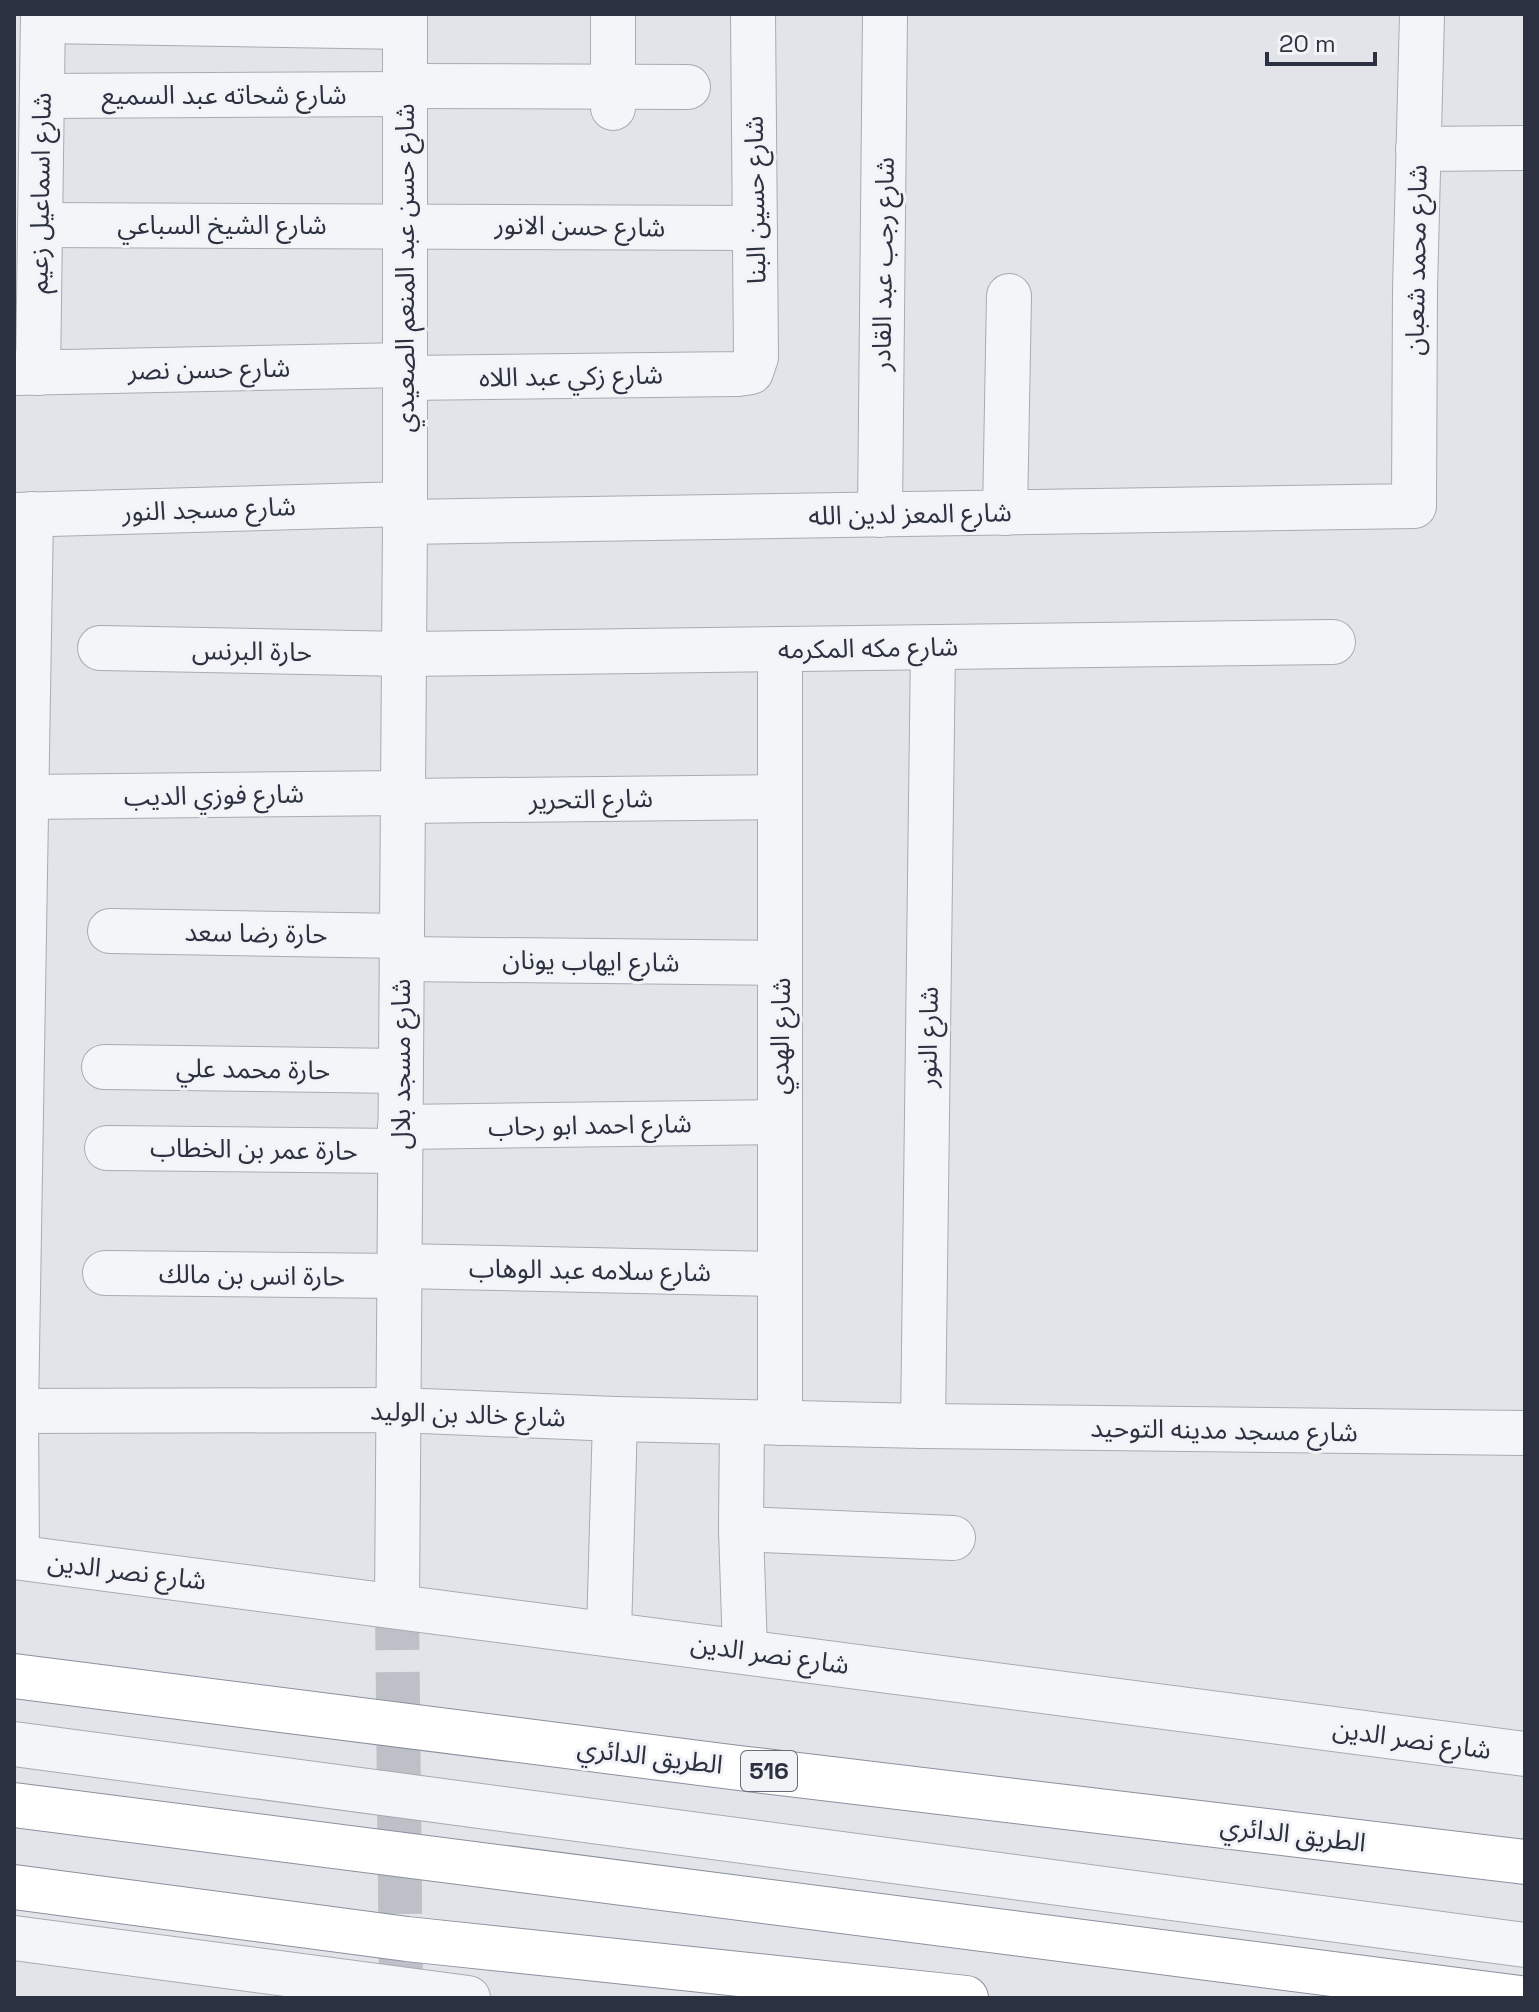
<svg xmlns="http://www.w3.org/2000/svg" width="1539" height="2012" font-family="'Space Grotesk','Noto Sans Arabic',sans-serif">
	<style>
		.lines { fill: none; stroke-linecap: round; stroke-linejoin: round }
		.minor-tunnel { stroke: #bdc0c7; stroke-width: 44; stroke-dasharray: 44 22; stroke-linecap: butt }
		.minor-casing { stroke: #a7abb3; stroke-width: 46 }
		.highway-casing { stroke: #8a909e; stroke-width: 46 }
		.minor { stroke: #f4f5f8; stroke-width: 44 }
		.highway { stroke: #fff; stroke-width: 44 }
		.labels { text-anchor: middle; stroke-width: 6; stroke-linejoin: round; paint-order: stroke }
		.shield { fill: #f1f3f7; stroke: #666b77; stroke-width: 2 }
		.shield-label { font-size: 24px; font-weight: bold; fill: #2b3140 }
		.street-label { font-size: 26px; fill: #2b3140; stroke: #f1f3f7 }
	</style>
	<rect width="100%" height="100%" fill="#e2e4e9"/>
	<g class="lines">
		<path class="minor-tunnel" d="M397,1606L401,1990"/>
		<defs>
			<g id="minor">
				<path d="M613,14V108"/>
				<path d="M43,21L405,27"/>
				<path d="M405,86L688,87"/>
				<path d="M42,96L406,94"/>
				<path d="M1418,149L1525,148"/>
				<path d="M40,225L755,228"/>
				<path d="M14,373L405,365"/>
				<path d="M38,373L43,14"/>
				<path d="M405,378L738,374L751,372L756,357L753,14"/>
				<path d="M1005,513L1009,296"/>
				<path d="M14,515L404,504"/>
				<path d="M880,515L885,14"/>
				<path d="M405,522L1414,506L1415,290L1422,14"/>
				<path d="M100,648L404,654L1333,642"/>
				<path d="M26,797L403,793"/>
				<path d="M403,801L780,797"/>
				<path d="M110,931L402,936"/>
				<path d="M402,959L780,963"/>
				<path d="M104,1067L401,1071"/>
				<path d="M400,1127L779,1122"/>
				<path d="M107,1148L400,1151"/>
				<path d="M400,1266L780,1274"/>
				<path d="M105,1273L400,1276"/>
				<path d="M14,1411L399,1410L615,1419L923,1426L1525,1433"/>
				<path d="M742,1422L741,1529L745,1651"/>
				<path d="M780,1423V649"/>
				<path d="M923,1426L933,647"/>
				<path d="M741,1529L953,1538"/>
				<path d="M14,1557L1525,1754"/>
				<path d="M17,1557L16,1411L31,514"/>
				<path d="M397,1606L405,522V14"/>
				<path d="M609,1633L615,1419"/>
				<path d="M14,1744L1525,1945"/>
				<path d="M14,1938L468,1998"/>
			</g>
			<g id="highway">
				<path d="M14,1676L739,1768L1525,1862"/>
				<path d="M14,1805L1520,1998"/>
				<path d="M14,1887L407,1939L966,1998"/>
			</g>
		</defs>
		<use href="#minor" class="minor-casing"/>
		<use href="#highway" class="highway-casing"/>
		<use href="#minor" class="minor"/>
		<use href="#highway" class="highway"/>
	</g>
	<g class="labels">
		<rect class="shield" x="741" y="1751" width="56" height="40" rx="6"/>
		<g class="shield-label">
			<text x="769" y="1779">516</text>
		</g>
		<g class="street-label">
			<text x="224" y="104">شارع شحاته عبد السميع</text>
			<text transform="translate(40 193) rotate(-89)" y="9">شارع اسماعيل زعيم</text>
			<text transform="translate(755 200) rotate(-91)" y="9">شارع حسين البنا</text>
			<text x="222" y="234">شارع الشيخ السباعي</text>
			<text transform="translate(580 226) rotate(1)" y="9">شارع حسن الانور</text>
			<text transform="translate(1416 260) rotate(-89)" y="9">شارع محمد شعبان</text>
			<text transform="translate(883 264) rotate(-89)" y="9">شارع رجب عبد القادر</text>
			<text transform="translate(405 268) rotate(-90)" y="9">شارع حسن عبد المنعم الصعيدي</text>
			<text transform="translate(209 369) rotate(-1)" y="9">شارع حسن نصر</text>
			<text transform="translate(571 376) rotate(-1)" y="9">شارع زكي عبد اللاه</text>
			<text transform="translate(209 509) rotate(-2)" y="9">شارع مسجد النور</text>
			<text transform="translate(910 514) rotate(-1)" y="9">شارع المعز لدين الله</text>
			<text transform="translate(868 648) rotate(-1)" y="9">شارع مكه المكرمه</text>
			<text transform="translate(252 651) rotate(1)" y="9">حارة البرنس</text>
			<text transform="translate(214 795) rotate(-1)" y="9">شارع فوزي الديب</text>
			<text transform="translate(591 799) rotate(-1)" y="9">شارع التحرير</text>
			<text transform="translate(256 933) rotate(1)" y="9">حارة رضا سعد</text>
			<text transform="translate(591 961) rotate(1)" y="9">شارع ايهاب يونان</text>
			<text transform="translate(780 1036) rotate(-89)" y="9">شارع الهدي</text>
			<text transform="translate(928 1037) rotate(-89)" y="9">شارع النور</text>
			<text transform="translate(401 1064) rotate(-90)" y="9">شارع مسجد بلال</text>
			<text transform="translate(253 1069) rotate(1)" y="9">حارة محمد علي</text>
			<text transform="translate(590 1125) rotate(-1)" y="9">شارع احمد ابو رحاب</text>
			<text transform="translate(254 1149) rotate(1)" y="9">حارة عمر بن الخطاب</text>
			<text transform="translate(590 1270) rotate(1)" y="9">شارع سلامه عبد الوهاب</text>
			<text transform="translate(252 1275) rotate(1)" y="9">حارة انس بن مالك</text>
			<text transform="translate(468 1414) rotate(2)" y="9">شارع خالد بن الوليد</text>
			<text transform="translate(1224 1430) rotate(1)" y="9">شارع مسجد مدينه التوحيد</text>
			<text transform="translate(127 1571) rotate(7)" y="9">شارع نصر الدين</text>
			<text transform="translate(770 1654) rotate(8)" y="9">شارع نصر الدين</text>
			<text transform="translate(1412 1739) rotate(8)" y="9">شارع نصر الدين</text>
			<text transform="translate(650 1756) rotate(7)" y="9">الطريق الدائري</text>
			<text transform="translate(1293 1834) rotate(7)" y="9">الطريق الدائري</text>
		</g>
	</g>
	<rect width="1539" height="2012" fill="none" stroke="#2b3140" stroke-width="32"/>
	<path d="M1267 52v12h108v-12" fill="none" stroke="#2b3140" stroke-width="4"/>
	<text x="1279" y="52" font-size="24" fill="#2b3140" stroke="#f1f3f7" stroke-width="6" paint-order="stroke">20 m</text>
</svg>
